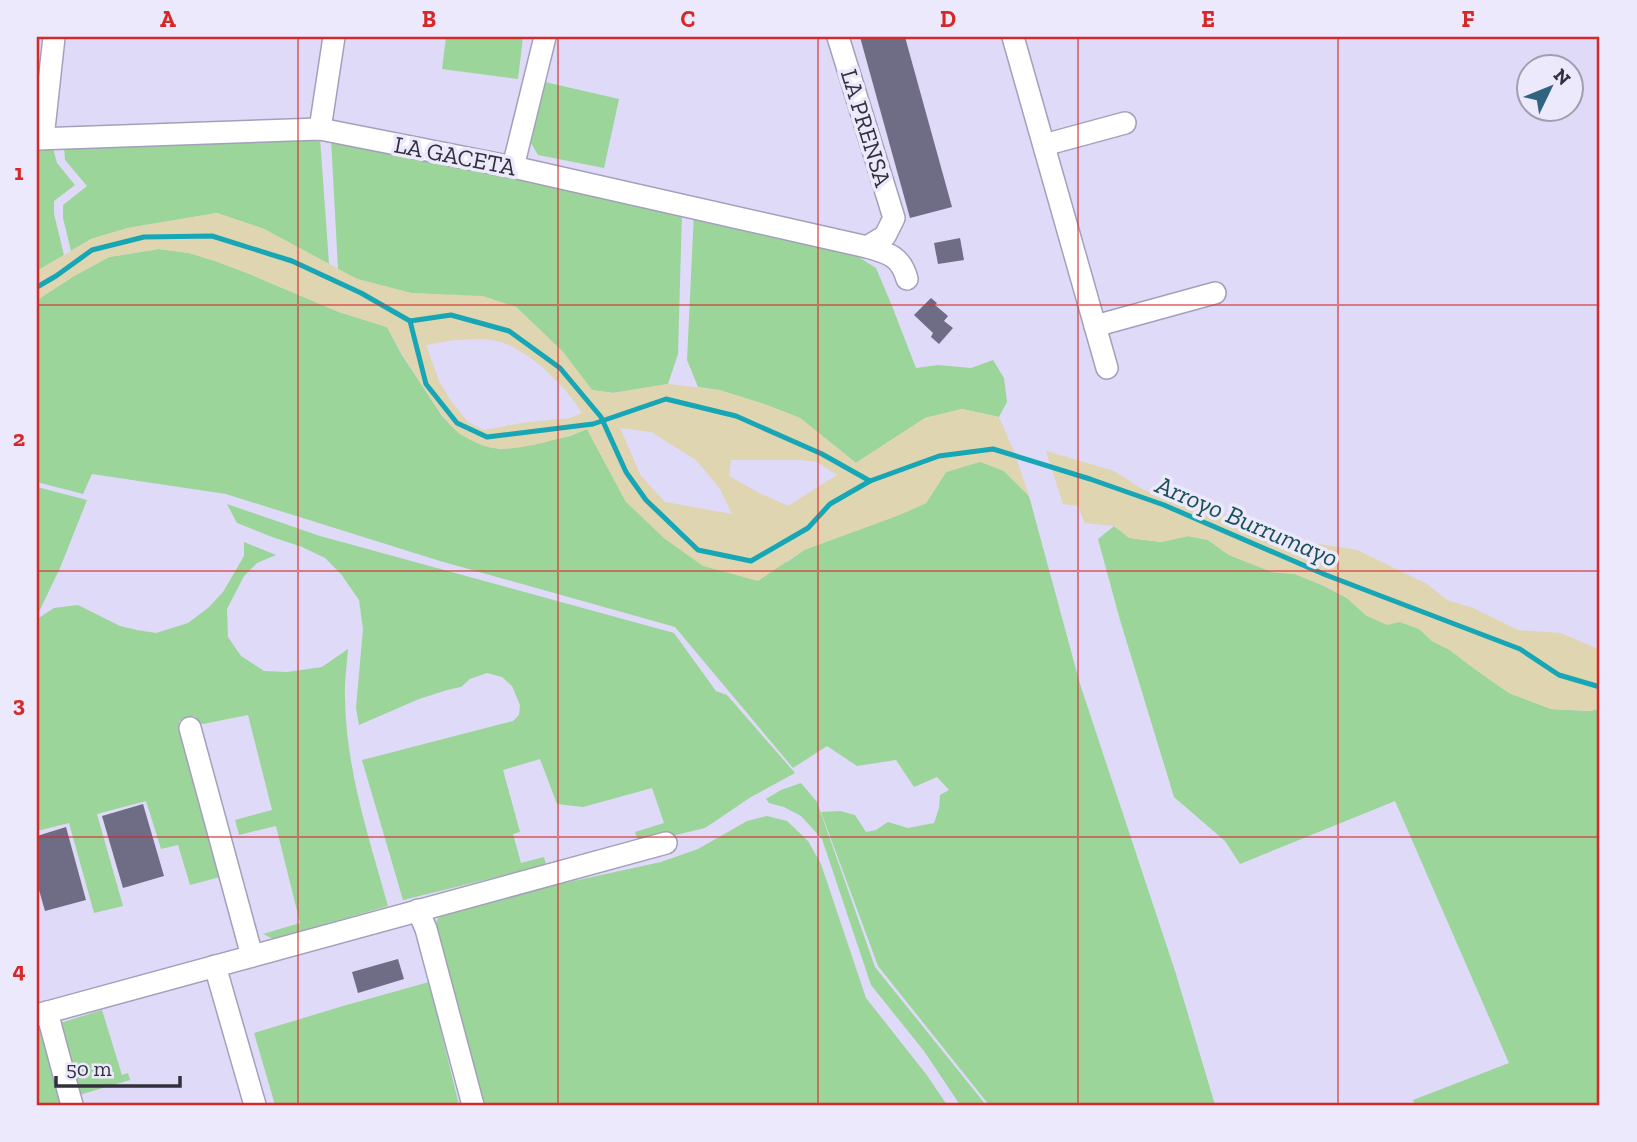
<svg xmlns="http://www.w3.org/2000/svg" width="1637" height="1142" font-family="'Zilla Slab',serif">
	<style>
		.green { fill: #9cd59a }
		.sand { fill: #dfd5b0; fill-rule: evenodd }
		.lines { fill: none; stroke-linecap: round; stroke-linejoin: round }
		.stream { stroke: #16a6b5; stroke-width: 5 }
		.building { fill: #6f6c86 }
		.minor-casing { stroke: #a3a0bb; stroke-width: 24 }
		.minor { stroke: #fff; stroke-width: 21 }
		.grid { fill: none; stroke: #d62828; stroke-width: 2; stroke-opacity: 0.55 }
		.labels { text-anchor: middle; stroke-width: 7; stroke-linejoin: round; paint-order: stroke }
		.street-label { font-size: 24px; fill: #31303b; stroke: #ebe9fb }
		.water-label { font-size: 26px; font-style: italic; fill: #194f55; stroke: #ebe9fb }
		.neatline { fill: none; stroke: #d62828; stroke-width: 2.5 }
		.grid-label { font-size: 23px; text-anchor: middle; font-weight: bold; fill: #d62828 }
	</style>
	<rect width="100%" height="100%" fill="#dedaf7"/>
	<g class="green">
		<path d="M446,37H523L518,79L442,69Z"/>
		<path d="M545,82L619,99L604,168L538,155L531,143Z"/>
		<path d="M320,138L329,264L264,229L217,213L128,228L91,239L71,251L63,218V205L87,186L65,160L64,148Z"/>
		<path d="M331,139L682,211L678,354L668,384L613,393L592,390L563,352L516,307L447,295L411,293L357,279L338,269Z"/>
		<path d="M53,148L57,163L75,185L54,201V214L64,255L37,271V149Z"/>
		<path d="M694,213L852,253L876,268L892,306L916,368L938,365L971,368L993,360L1004,378L1007,402L999,417L962,409L925,418L856,463L800,418L764,404L719,390L698,387L687,360Z"/>
		<path d="M159,249L189,253L215,261L247,273L339,312L387,327L402,355L442,416L460,434L499,449L525,446L570,436L587,429L626,502L787,562L804,550L899,515L926,503L946,472L980,461L1004,471L1029,496L1080,684L1176,974L1215,1105H989L878,966L821,812L840,811L855,815L866,832L876,830L888,822L908,828L934,823L939,808L940,795L949,790L937,777L914,787L896,760L857,766L827,746L793,768L675,627L440,561L226,494L92,474L83,494L37,482V300L74,276L109,257Z"/>
		<path d="M37,487L87,500L60,568L37,616Z"/>
		<path d="M227,504L320,536L674,633L716,691L727,695L795,773L751,797L705,828L663,838L662,834L638,840L635,832L664,823L652,788L583,807L557,804L540,759L503,770L520,832L513,834L521,863L544,857L546,865L403,900L362,760L513,721L519,715L520,705L512,686L502,677L487,673L470,679L461,687L447,690L419,699L359,725L356,708L363,629L359,600L341,574L325,558L302,547L272,537L237,523Z"/>
		<path d="M1114,526L1130,538L1161,542L1188,536L1208,540L1229,555L1272,572L1295,574L1322,585L1347,598L1367,616L1400,622L1420,629L1432,641L1450,650L1472,667L1509,693L1551,709L1589,711L1600,709V1105H1415L1413,1100L1509,1063L1395,801L1240,864L1225,841L1174,797L1120,620L1098,539Z"/>
		<path d="M244,542L276,555L257,563L244,576L227,609L228,637L241,656L264,671L287,672L322,667L348,649C347,665 344,682 345,698C346,770 369,838 388,906L273,939L263,934L300,923L276,826L239,835L235,820L272,810L248,715L203,724L198,723L195,716L179,721L220,877L190,885L178,845L161,849L146,801L97,814L123,906L94,913L69,823L37,831V619L54,608L78,605L120,626L137,630L156,633L188,623L208,608L223,592L244,556Z"/>
		<path d="M801,783L817,802L875,967L986,1105H960L924,1051L871,985L822,839L801,816L784,807L769,803L766,799L781,790Z"/>
		<path d="M767,816L787,821L808,841L821,864L866,998L926,1074L947,1105H482L434,926L440,915L459,906L661,862L698,849L747,821Z"/>
		<path d="M429,982L459,1105H275L254,1033L343,1006Z"/>
		<path d="M102,1010L122,1075L128,1073L130,1080L79,1095L57,1024Z"/>
		<path d="M37,1025H42L69,1105H37Z"/>
	</g>
	<g class="sand">
		<path d="M217,213L264,229L357,279L411,293L483,296L516,307L563,352L592,390L613,393L668,384L719,390L764,404L800,418L856,463L925,418L962,409L999,417L1015,454L1029,496L1004,471L980,462L946,472L926,503L899,515L804,550L758,581L703,566L665,539L626,502L587,429C564,438 512,454 488,447C479,445 466,438 459,433C445,422 436,406 426,391C412,370 399,349 387,327L339,312L247,273L215,261L189,253L159,249L109,257L74,276L37,300V271L91,239L128,228ZM484,339C491,340 499,341 506,344C535,356 566,387 582,413L570,418L522,423L484,430L468,422L451,401L439,381L426,345L454,340ZM620,428L651,432L696,460L720,489L732,514L665,502L641,476ZM731,460H801L817,462L837,475L788,506L759,493L729,476Z"/>
		<path d="M1046,451L1114,471L1144,490L1199,509L1224,514L1273,532L1288,543L1309,545L1320,544L1357,550L1427,584L1447,600L1473,608L1518,630L1561,633L1600,650V709L1589,711L1551,709L1509,693L1472,667L1450,650L1432,641L1419,629L1400,622L1387,625L1367,616L1347,598L1322,585L1295,574L1272,572L1229,555L1208,540L1188,536L1161,542L1129,538L1114,526L1085,523L1078,506L1063,504Z"/>
	</g>
	<g class="lines">
		<g class="stream">
			<path d="M37,287L56,276L92,250L144,237L212,236L292,261L361,293L410,321L426,384L457,423L487,437L593,424L666,399L736,416L822,454L870,481L939,456L993,449L1090,479L1164,505L1326,575L1520,649L1559,675L1600,687"/>
			<path d="M410,321L451,315L509,331L560,368L601,417L626,472L646,500L698,550L751,561L808,528L830,504L870,481"/>
		</g>
	</g>
	<g class="building">
		<path d="M860,37H905L952,207L910,218Z"/>
		<path d="M960,238L964,260L938,264L934,243Z"/>
		<path d="M931,298L937,303L935,305L948,316L944,321L953,328L939,344L931,337L933,333L914,315Z"/>
		<path d="M143,804L164,876L123,888L102,816Z"/>
		<path d="M66,827L86,900L45,911L37,883V836Z"/>
		<path d="M398,959L404,979L358,993L352,972Z"/>
	</g>
	<g class="lines">
		<defs>
			<g id="minor">
				<path d="M838,37L894,218L885,236L867,247"/>
				<path d="M1013,37L1107,368"/>
				<path d="M320,129L334,37"/>
				<path d="M43,138L54,37"/>
				<path d="M37,139L320,129L513,167L867,247C888,253 901,256 907,279"/>
				<path d="M1044,145L1125,123"/>
				<path d="M513,167L545,37"/>
				<path d="M1095,326L1215,293"/>
				<path d="M190,728L252,956"/>
				<path d="M418,910L426,929L473,1105"/>
				<path d="M215,966L255,1105"/>
				<path d="M47,1012L72,1105"/>
				<path d="M37,1015L666,843"/>
			</g>
		</defs>
		<use href="#minor" class="minor-casing"/>
		<use href="#minor" class="minor"/>
	</g>
	<path class="grid" d="M298,37V1105M558,37V1105M818,37V1105M1078,37V1105M1338,37V1105M37,305H1600M37,571H1600M37,837H1600"/>
	<g class="labels">
		<g class="street-label">
			<text transform="translate(866 128) rotate(73)" y="8">LA PRENSA</text>
			<text transform="translate(455 156) rotate(11)" y="8">LA GACETA</text>
		</g>
		<g class="water-label">
			<text transform="translate(1247 521) rotate(23)" y="9">Arroyo Burrumayo</text>
		</g>
	</g>
	<rect width="1637" height="1142" fill="none" stroke="#ebe9fb" stroke-width="77"/>
	<g transform="translate(1550 88) rotate(47)"><circle r="33" fill="#ebe9fb" stroke="#a19fae" stroke-width="2"/>
	<path d="M0-5L12 26L0 18L-12 26Z" fill="#2f637f"/>
	<text y="-10" font-size="19" font-weight="bold" text-anchor="middle" fill="#31303b">N</text>
	</g>
	<path d="M56 1076v10h124v-10" fill="none" stroke="#31303b" stroke-width="3.5"/>
	<text x="66" y="1076" font-size="21" fill="#31303b" stroke="#ebe9fb" stroke-width="5" paint-order="stroke">50 m</text>
	<rect x="38" y="38" width="1560" height="1066" class="neatline"/>
	<g class="grid-label">
		<text x="168" y="27">A</text>
		<text x="429" y="27">B</text>
		<text x="688" y="27">C</text>
		<text x="948" y="27">D</text>
		<text x="1208" y="27">E</text>
		<text x="1468" y="27">F</text>
		<text x="19" y="180">1</text>
		<text x="19" y="446">2</text>
		<text x="19" y="712">3</text>
		<text x="19" y="978">4</text>
	</g>
</svg>
